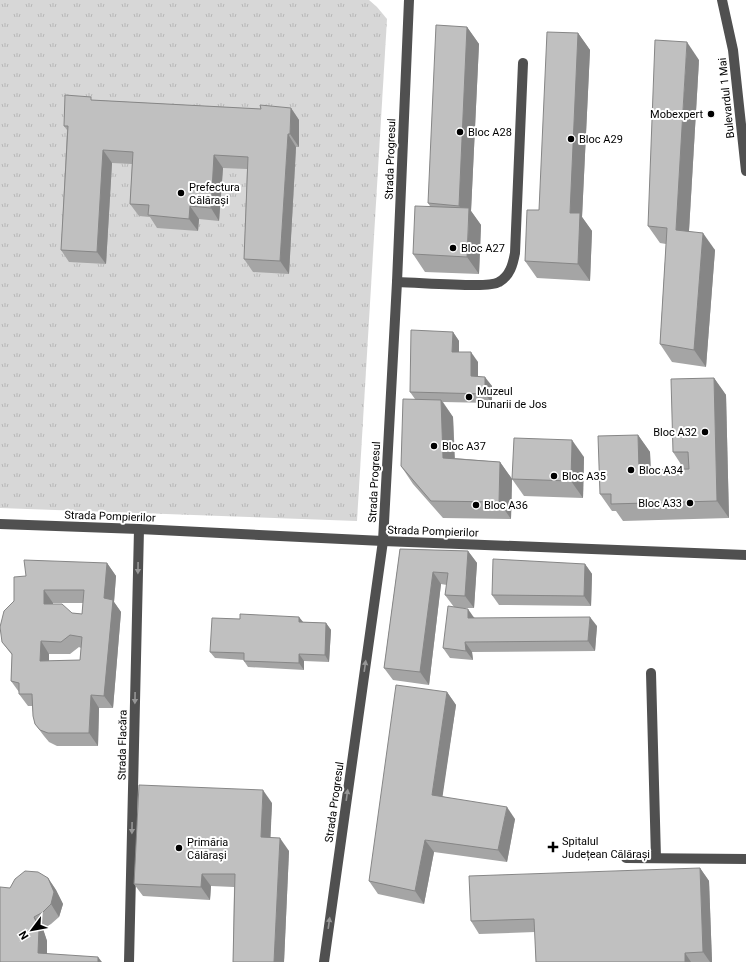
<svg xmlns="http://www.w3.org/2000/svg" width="746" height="962" font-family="Roboto,sans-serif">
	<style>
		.park { fill: url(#park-tufts) }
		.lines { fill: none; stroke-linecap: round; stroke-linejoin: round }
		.minor { stroke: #505050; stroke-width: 10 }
		.wall { fill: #a5a5a5; fill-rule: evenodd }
		.shaded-wall { fill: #868686 }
		.building { fill: #c0c0c0; stroke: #868686; fill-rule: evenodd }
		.oneway { fill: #969696 }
		.poi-dot { fill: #000; stroke: #fff; stroke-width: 1.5 }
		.labels { text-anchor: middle; stroke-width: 4; stroke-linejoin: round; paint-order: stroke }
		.street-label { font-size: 11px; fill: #000; stroke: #fff }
		.poi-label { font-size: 11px; fill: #000; stroke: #fff; text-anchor: start }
	</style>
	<defs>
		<pattern id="park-tufts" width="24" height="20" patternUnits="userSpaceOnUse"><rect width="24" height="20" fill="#d7d7d7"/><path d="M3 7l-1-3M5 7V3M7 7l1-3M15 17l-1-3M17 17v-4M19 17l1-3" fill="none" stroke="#b7b7b7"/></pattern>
	</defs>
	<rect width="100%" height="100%" fill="#fff"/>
	<path class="park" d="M0,0H369L377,7L387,19L357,521L0,508Z"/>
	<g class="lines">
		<g class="minor">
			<path d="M722,0L733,50L746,171"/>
			<path d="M397,282C423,283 449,285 475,285C481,285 494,285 499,282C510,276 513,264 515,253L523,63"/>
			<path d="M0,524L139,529L383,541L746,555"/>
			<path d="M651,673L656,858"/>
			<path d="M626,858L746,859"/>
			<path d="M129,962L139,529"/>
			<path d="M324,962L383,541L397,282L409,0"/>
		</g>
	</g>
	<g class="wall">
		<path d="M467,27L479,44L471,211L481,225L479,274L425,272L413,254L430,206L428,203Z"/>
		<path d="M578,33L590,50L582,217L592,231L590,281L537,278L525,261L539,210Z"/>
		<path d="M699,60L689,231L715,250L706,367L672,362L660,344L666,244L660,243L648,226Z"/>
		<path d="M93,100L261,109L291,108L299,120V147H296L289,274L253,272L244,259L247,169L223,168L219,221L199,219L198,231L157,228L150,217L139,216L130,204L132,164L112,163L106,264L69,262L61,250L67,130L64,126Z"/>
		<path d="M453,332L459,341V352L478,362V376L492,386V403L443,402L453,417L455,458L500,462L512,479L511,519L443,518L413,484L401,466L415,399L410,392Z"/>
		<path d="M714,378L726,395L729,518L623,521L616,511H612L600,494L638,435L650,452L651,470L684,469L673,452Z"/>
		<path d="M584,457L583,498L524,496L512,479Z"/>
		<path d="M400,549L468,551L477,563L474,608H460L475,618L597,626L595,651L472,652L473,660L450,658L443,648L454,607L445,595L447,585L441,584L429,685L393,680L384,668Z"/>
		<path d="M107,563L116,576L114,602L121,612L113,708H99L98,746H57L49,742L44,736L35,724L32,706H28L19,694V692L11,681L12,655L2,642L14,601L26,576ZM53,603H83L82,614L72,613L53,604ZM79,647L81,648L80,660L49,661V654H70Z"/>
		<path d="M585,564L592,574L591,606L499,605L492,595Z"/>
		<path d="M303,622L326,623L331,630L329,662L304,661V670L248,667L244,661V660L215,658L210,652Z"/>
		<path d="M447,692L456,705L442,796L515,819L507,862L434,852L424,904L378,894L369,881Z"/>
		<path d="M272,803L270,838L289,851L284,962H233L234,887L211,886L210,900L143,896L134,884Z"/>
		<path d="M700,868L709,881L712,962H536L535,932L479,934L471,921Z"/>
		<path d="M48,878L56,890L63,904L59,917L51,924L43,929L47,941V953L0,962L10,888Z"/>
	</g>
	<g class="shaded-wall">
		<path d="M467,27L479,44L471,211L481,225L479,274L467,257L469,221L459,206Z"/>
		<path d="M578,33L590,50L582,217L592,231L590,281L578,264L570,213Z"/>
		<path d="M687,42L699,60L688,247L676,230Z"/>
		<path d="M291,108L299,120V147L290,134Z"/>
		<path d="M288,134L296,147L289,274L280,261Z"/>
		<path d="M103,150L112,163L106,264L97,252Z"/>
		<path d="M214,155L223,168L219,221L211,208Z"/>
		<path d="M190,206L199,219L198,231L189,219Z"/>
		<path d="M703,233L715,250L706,367L694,350Z"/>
		<path d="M453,332L459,341V361L452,352Z"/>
		<path d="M471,352L478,362V386L471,376Z"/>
		<path d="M485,377L492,386V403L485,394Z"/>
		<path d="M714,378L726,395L729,518L717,501Z"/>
		<path d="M441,400L453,417L455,475L443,458Z"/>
		<path d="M638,435L650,452L651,487L639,470Z"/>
		<path d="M572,440L584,457L583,498L571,481Z"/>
		<path d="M500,462L512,479L511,519L499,502Z"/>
		<path d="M468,551L477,563L474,608L465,596Z"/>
		<path d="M107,563L116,576L114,602L121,612L113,708L104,696V598Z"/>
		<path d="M585,564L592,574L591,606L584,596Z"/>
		<path d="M433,572L441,584L429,685L420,672Z"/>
		<path d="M44,590L53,603V616L44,604Z"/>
		<path d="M468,609L475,619L468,618Z"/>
		<path d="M299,617L304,623L299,622Z"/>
		<path d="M590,617L597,626L595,651L588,641Z"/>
		<path d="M326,623L331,630L329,662L325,655Z"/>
		<path d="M41,641L49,654V673L40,661Z"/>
		<path d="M465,642L472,652L473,660L466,651Z"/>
		<path d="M299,654L304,661V670L299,663Z"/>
		<path d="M447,692L456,705L441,807L432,795Z"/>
		<path d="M91,695L99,708L98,746L89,733Z"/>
		<path d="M263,790L272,803L270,850L261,837Z"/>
		<path d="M507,807L515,819L507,862L498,850Z"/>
		<path d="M280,838L289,851L284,962H274Z"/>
		<path d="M425,840L434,852L424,904L415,891Z"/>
		<path d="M700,868L709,881L712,962H710L703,952Z"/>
		<path d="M202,874L211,886L210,900L201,887Z"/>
		<path d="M48,878L56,890L63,904L59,917L51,904Z"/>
		<path d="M34,917L43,929L47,941V962L38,953Z"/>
		<path d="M685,953L691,962H685Z"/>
		<path d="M98,957L102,962H98Z"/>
	</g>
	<g class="building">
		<path d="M436,25L467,27L459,206L428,203Z"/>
		<path d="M547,32L578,33L570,213H580L578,264L525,261L527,210H539Z"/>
		<path d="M655,40L687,42L676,230L703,233L694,350L660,344L667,228L648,226Z"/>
		<path d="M65,95L91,97V100L261,109L260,105L291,108L290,134H288L280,261L244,259L248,157L214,155L211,208L190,206L189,219L148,215L149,205L130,204L133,152L103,150L97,252L61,250L68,126H64Z"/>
		<path d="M415,206L469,208L467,257L413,254Z"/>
		<path d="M411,330L453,332L452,352H471V376L485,377V394L410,392Z"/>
		<path d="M714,378L717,501L611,504V494H600L598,436L638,435L639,470L689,469L688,452H673L671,379Z"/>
		<path d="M403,399L441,400L443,458L500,462L499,502L431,501L401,466Z"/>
		<path d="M514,438L572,440L571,481L512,479Z"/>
		<path d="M400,549L468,551L465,596L445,595L448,573L433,572L420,672L384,668Z"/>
		<path d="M493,559L585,564L584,596L492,595Z"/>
		<path d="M24,560L107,563L104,598L113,600L104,696L91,695L89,733H48L40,730L35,724L33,716L32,694H19V683L11,681L12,654L2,642L0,627L4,611L14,601V577L26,576ZM44,590H84L82,614L72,613L62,604H44ZM70,635L82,637L80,660L40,661L41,641L61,642Z"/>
		<path d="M448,606L468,609V618L590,617L588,641L465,642L466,651L443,648Z"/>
		<path d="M240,614L299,617V622L326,623L325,655L299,654V663L244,661V653L210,652L212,618L240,619Z"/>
		<path d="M396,685L447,692L432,795L507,807L498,850L425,840L415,891L369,881Z"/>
		<path d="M139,785L263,790L261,837L280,838L274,962H233L235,874H202L201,887L134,884Z"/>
		<path d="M700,868L703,952L685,953V962H536L534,919L471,921L469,876Z"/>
		<path d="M25,871L38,872L48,878L54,892L51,904L43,912L34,917L39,928L38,953L98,957V962H0V887L10,888L15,879Z"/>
	</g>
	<defs><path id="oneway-solid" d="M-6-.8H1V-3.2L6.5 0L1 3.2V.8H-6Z"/></defs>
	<g class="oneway">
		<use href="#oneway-solid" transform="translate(138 568) rotate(91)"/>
		<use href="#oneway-solid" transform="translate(365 666) rotate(-82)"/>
		<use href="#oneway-solid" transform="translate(135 698) rotate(91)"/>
		<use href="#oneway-solid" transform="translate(347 795) rotate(-82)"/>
		<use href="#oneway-solid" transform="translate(132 828) rotate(91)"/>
		<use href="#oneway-solid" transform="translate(329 923) rotate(-82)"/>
	</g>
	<g class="poi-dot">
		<circle cx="711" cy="114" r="4"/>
		<circle cx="460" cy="132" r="4"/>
		<circle cx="571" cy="139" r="4"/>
		<circle cx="181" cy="193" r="4"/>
		<circle cx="453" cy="248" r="4"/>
		<circle cx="469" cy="397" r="4"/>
		<circle cx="705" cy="432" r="4"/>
		<circle cx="434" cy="446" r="4"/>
		<circle cx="631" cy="470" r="4"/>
		<circle cx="554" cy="476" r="4"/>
		<circle cx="690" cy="503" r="4"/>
		<circle cx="476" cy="505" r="4"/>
		<path d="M551 841h4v4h4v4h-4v4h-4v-4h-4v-4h4z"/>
		<circle cx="179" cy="848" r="4"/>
	</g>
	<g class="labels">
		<g class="street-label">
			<text transform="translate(726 98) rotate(-96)" y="4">Bulevardul 1 Mai</text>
			<text transform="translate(390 159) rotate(-88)" y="4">Strada Progresul</text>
			<text transform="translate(374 482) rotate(-87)" y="4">Strada Progresul</text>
			<text transform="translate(110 516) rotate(2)" y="4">Strada Pompierilor</text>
			<text transform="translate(433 531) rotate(2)" y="4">Strada Pompierilor</text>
			<text transform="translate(122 745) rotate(-89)" y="4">Strada Flacăra</text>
			<text transform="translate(334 802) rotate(-82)" y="4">Strada Progresul</text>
		</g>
		<g class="poi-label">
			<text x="703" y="118" text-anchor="end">Mobexpert</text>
			<text x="468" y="136">Bloc A28</text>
			<text x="579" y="143">Bloc A29</text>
			<text x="189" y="191">Prefectura<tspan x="189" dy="13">Călărași</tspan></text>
			<text x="461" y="252">Bloc A27</text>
			<text x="477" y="395">Muzeul<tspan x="477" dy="13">Dunarii de Jos</tspan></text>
			<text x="697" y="436" text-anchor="end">Bloc A32</text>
			<text x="442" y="450">Bloc A37</text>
			<text x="639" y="474">Bloc A34</text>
			<text x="562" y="480">Bloc A35</text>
			<text x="682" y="507" text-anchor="end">Bloc A33</text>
			<text x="484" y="509">Bloc A36</text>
			<text x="562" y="845">Spitalul<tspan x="562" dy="13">Județean Călărași</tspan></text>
			<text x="187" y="846">Primăria<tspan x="187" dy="13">Călărași</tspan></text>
		</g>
	</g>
	<g transform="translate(32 930) rotate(238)" stroke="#ffffff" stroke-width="3" paint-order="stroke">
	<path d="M0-3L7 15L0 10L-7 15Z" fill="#000000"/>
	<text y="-6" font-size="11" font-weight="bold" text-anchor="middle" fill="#000000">N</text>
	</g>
</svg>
